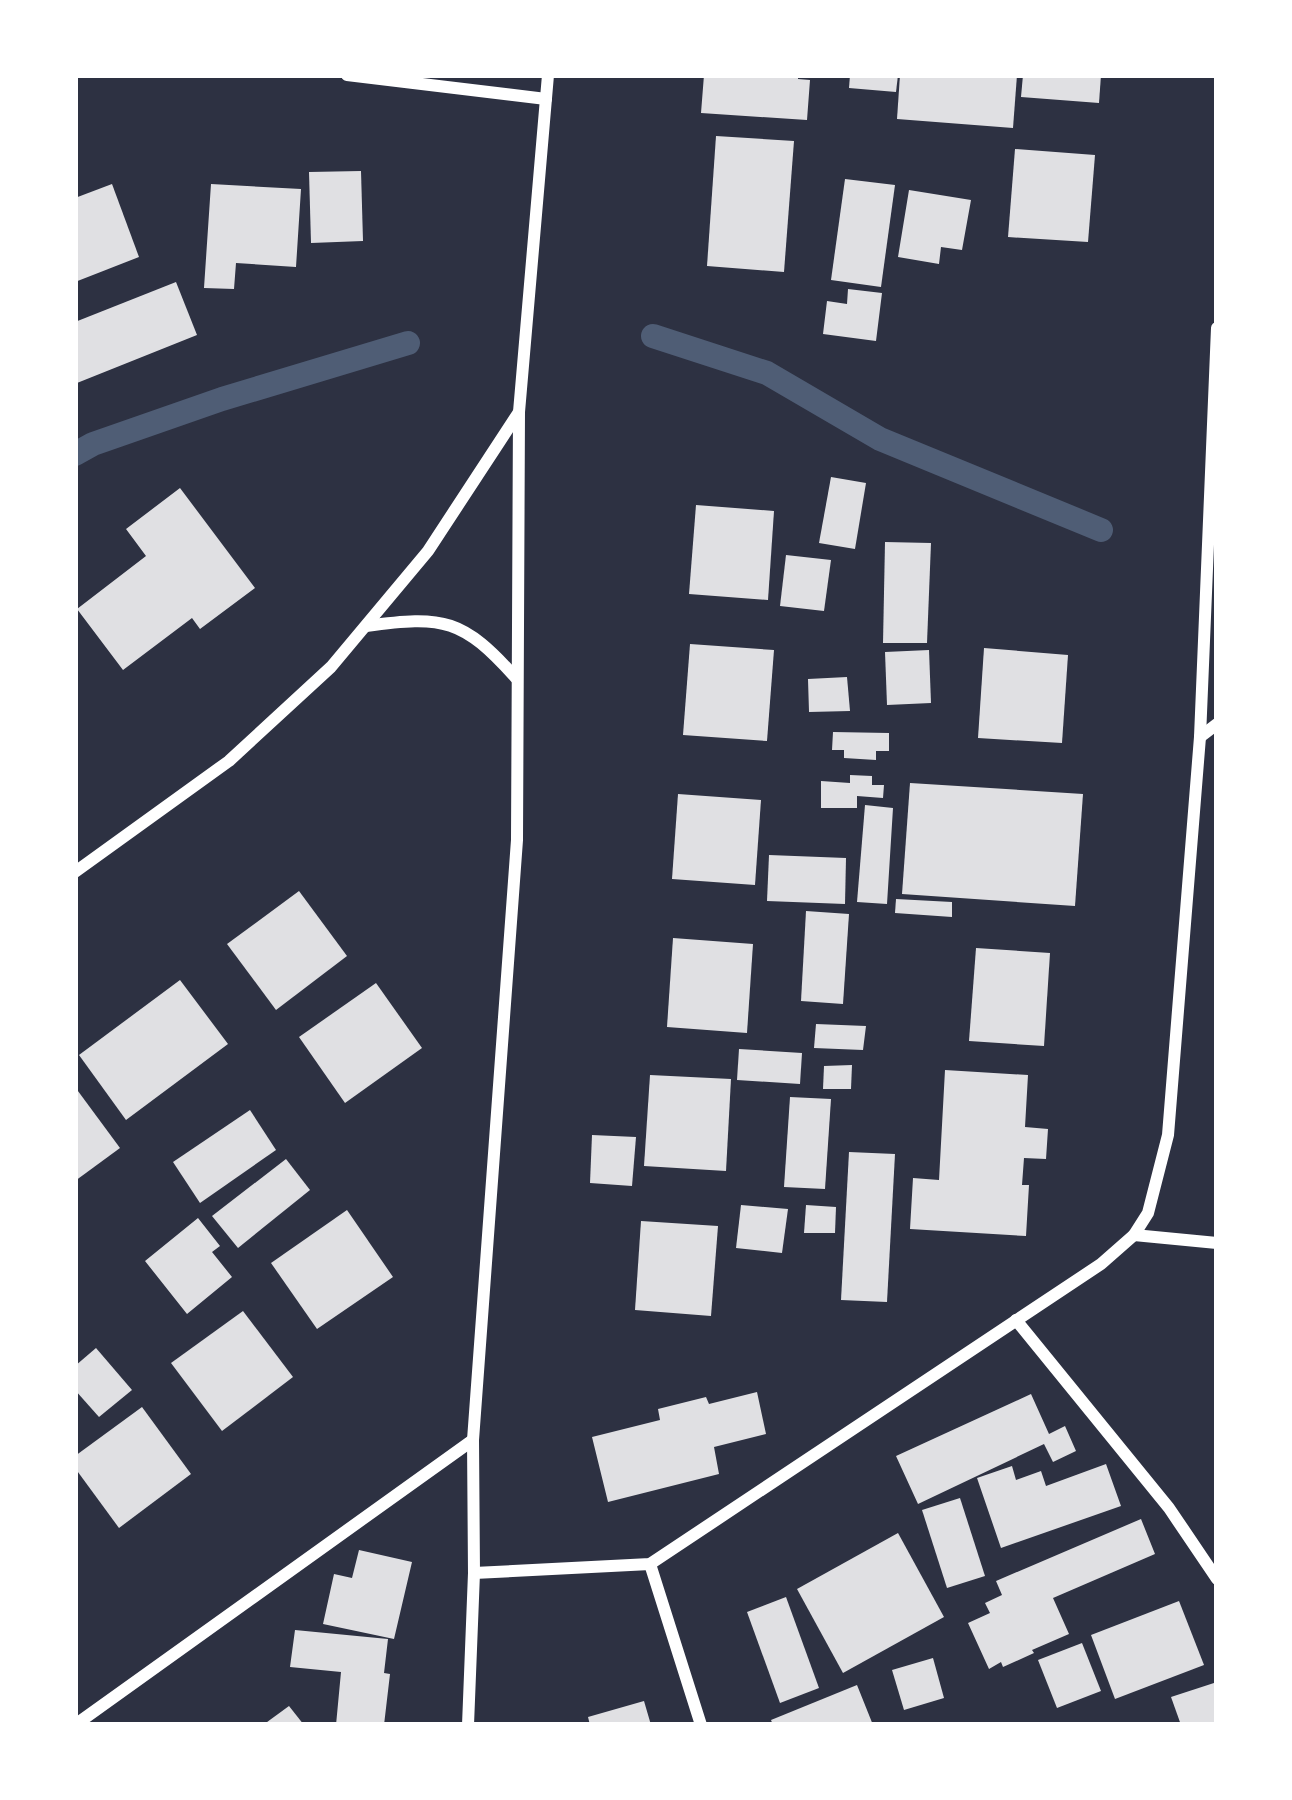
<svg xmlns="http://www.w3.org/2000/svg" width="1292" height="1800" font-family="'Noto Serif',serif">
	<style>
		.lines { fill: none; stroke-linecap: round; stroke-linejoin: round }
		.stream { stroke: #4f5d75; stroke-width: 24 }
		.building { fill: #e0e0e3 }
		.minor { stroke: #fff; stroke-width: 12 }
	</style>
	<rect width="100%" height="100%" fill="#2d3142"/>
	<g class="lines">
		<g class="stream">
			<path d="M653,336L767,373L880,439L1101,530"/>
			<path d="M75,454L93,444L222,399L408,343"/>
		</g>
	</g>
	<g class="building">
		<path d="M704,75H798V79L810,80L807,120L701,113Z"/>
		<path d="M850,75H898L896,92L849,88Z"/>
		<path d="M900,75H1017L1013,128L897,119Z"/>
		<path d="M1023,75H1101L1099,103L1021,97Z"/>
		<path d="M716,136L794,141L784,272L707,266Z"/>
		<path d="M1015,149L1095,155L1088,242L1008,237Z"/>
		<path d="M361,171L363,241L311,243L309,172Z"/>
		<path d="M845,179L895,185L881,287L831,280Z"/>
		<path d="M112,184L139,257L75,282V198Z"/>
		<path d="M211,184L301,189L296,267L236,263L234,289L204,288Z"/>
		<path d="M909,190L971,200L962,250L941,247L939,264L898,257Z"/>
		<path d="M176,282L197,335L77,383L75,322Z"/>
		<path d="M848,289L882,293L876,341L823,334L827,301L847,304Z"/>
		<path d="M831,477L866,483L855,549L819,543Z"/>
		<path d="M180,488L255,588L200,629L192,618L123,670L77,609L146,556L126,529Z"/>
		<path d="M696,505L774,511L768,600L689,594Z"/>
		<path d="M885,542L931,543L927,643H883Z"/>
		<path d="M786,555L831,560L824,611L780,606Z"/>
		<path d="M690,644L774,650L767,741L683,735Z"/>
		<path d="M984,648L1068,655L1062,743L978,738Z"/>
		<path d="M929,650L931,703L887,705L885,652Z"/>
		<path d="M847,677L850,711L809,712L808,679Z"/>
		<path d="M833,732L889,733V751H876V760L844,758V750H832Z"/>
		<path d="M850,775L872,776V785H884L883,798L857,796V808H821V781L850,783Z"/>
		<path d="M910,783L1083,794L1075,906L902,894Z"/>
		<path d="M678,794L761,800L755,885L672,879Z"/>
		<path d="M865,805L893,808L887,904L857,902Z"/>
		<path d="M769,855L846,858L845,904L767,901Z"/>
		<path d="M299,891L347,956L276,1010L227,944Z"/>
		<path d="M896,899L952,902V917L895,913Z"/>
		<path d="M806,911L849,914L843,1004L801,1001Z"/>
		<path d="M673,938L753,944L747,1033L667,1027Z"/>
		<path d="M976,948L1050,953L1044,1046L969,1041Z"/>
		<path d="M180,980L228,1044L126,1120L79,1055Z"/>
		<path d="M376,983L422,1048L345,1103L299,1037Z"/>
		<path d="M816,1024L866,1026L863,1050L814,1048Z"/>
		<path d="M739,1049L802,1053L800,1084L737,1080Z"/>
		<path d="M852,1065L851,1089H823L824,1066Z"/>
		<path d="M945,1070L1028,1075L1025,1127L1048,1129L1046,1159L1024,1158L1022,1185H1029L1026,1236L910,1229L913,1178L939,1180Z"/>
		<path d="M650,1075L731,1079L726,1171L644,1166Z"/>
		<path d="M75,1087L120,1148L75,1181Z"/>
		<path d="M790,1097L831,1099L825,1189L784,1187Z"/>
		<path d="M250,1110L276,1150L200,1203L173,1162Z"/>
		<path d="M592,1135L636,1137L632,1186L590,1183Z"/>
		<path d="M849,1152L895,1154L887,1302L841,1300Z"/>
		<path d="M286,1159L310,1190L238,1248L212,1216Z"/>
		<path d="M741,1205L788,1209L782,1253L736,1248Z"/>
		<path d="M806,1205L836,1207L835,1233H804Z"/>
		<path d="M347,1210L393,1277L317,1329L271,1263Z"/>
		<path d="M198,1218L220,1246L212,1252L232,1277L187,1314L145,1261Z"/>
		<path d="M641,1221L718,1226L711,1316L635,1310Z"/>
		<path d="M243,1311L293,1377L222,1431L171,1363Z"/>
		<path d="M96,1348L132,1390L99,1417L75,1390V1366Z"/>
		<path d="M757,1392L766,1434L714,1447L719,1474L608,1502L592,1437L660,1420L658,1409L706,1397L709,1404Z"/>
		<path d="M1031,1394L1049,1434L1065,1426L1076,1451L1053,1462L1044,1444L918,1504L896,1456Z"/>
		<path d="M142,1407L191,1474L119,1528L75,1468V1456Z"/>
		<path d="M1106,1464L1121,1506L1001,1548L977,1478L1012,1466L1016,1480L1041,1471L1046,1486Z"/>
		<path d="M960,1498L985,1576L947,1588L922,1510Z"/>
		<path d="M1141,1519L1155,1554L1053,1598L1069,1634L1032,1650L1034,1653L1003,1667L1001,1662L989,1669L968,1623L990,1613L985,1603L1002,1595L996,1581Z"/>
		<path d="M898,1533L944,1617L843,1673L797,1589Z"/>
		<path d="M359,1550L412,1562L394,1639L323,1624L334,1574L352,1578Z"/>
		<path d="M786,1597L819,1688L780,1703L747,1612Z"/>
		<path d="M1179,1601L1204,1665L1115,1699L1091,1635Z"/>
		<path d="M295,1630L388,1639L384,1673L390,1674L384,1725H336L341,1672L290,1667Z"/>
		<path d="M1082,1643L1101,1691L1057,1708L1038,1660Z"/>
		<path d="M933,1658L944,1698L904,1710L892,1670Z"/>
		<path d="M1217,1682V1725H1181L1171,1697Z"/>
		<path d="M857,1685L873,1725H773L771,1720Z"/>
		<path d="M644,1701L651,1725H590L588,1717Z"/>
		<path d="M289,1706L304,1725H263Z"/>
	</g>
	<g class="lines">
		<g class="minor">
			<path d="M347,75L546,99"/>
			<path d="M366,626C444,615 463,619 516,678"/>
			<path d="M1200,737L1217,724"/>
			<path d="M75,872L229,761L331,667L428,551L519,412L548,75"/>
			<path d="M1134,1235L1217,1243"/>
			<path d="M1016,1320L1169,1508L1217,1579"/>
			<path d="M650,1564L701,1725"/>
			<path d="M474,1573L650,1564L1101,1264L1134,1235L1148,1213L1168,1135L1200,737L1217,328"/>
			<path d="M75,1725L473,1440"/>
			<path d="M468,1725L474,1573L473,1440L517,840L519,412"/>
		</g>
	</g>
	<rect width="1292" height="1800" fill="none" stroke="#ffffff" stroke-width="156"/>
</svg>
